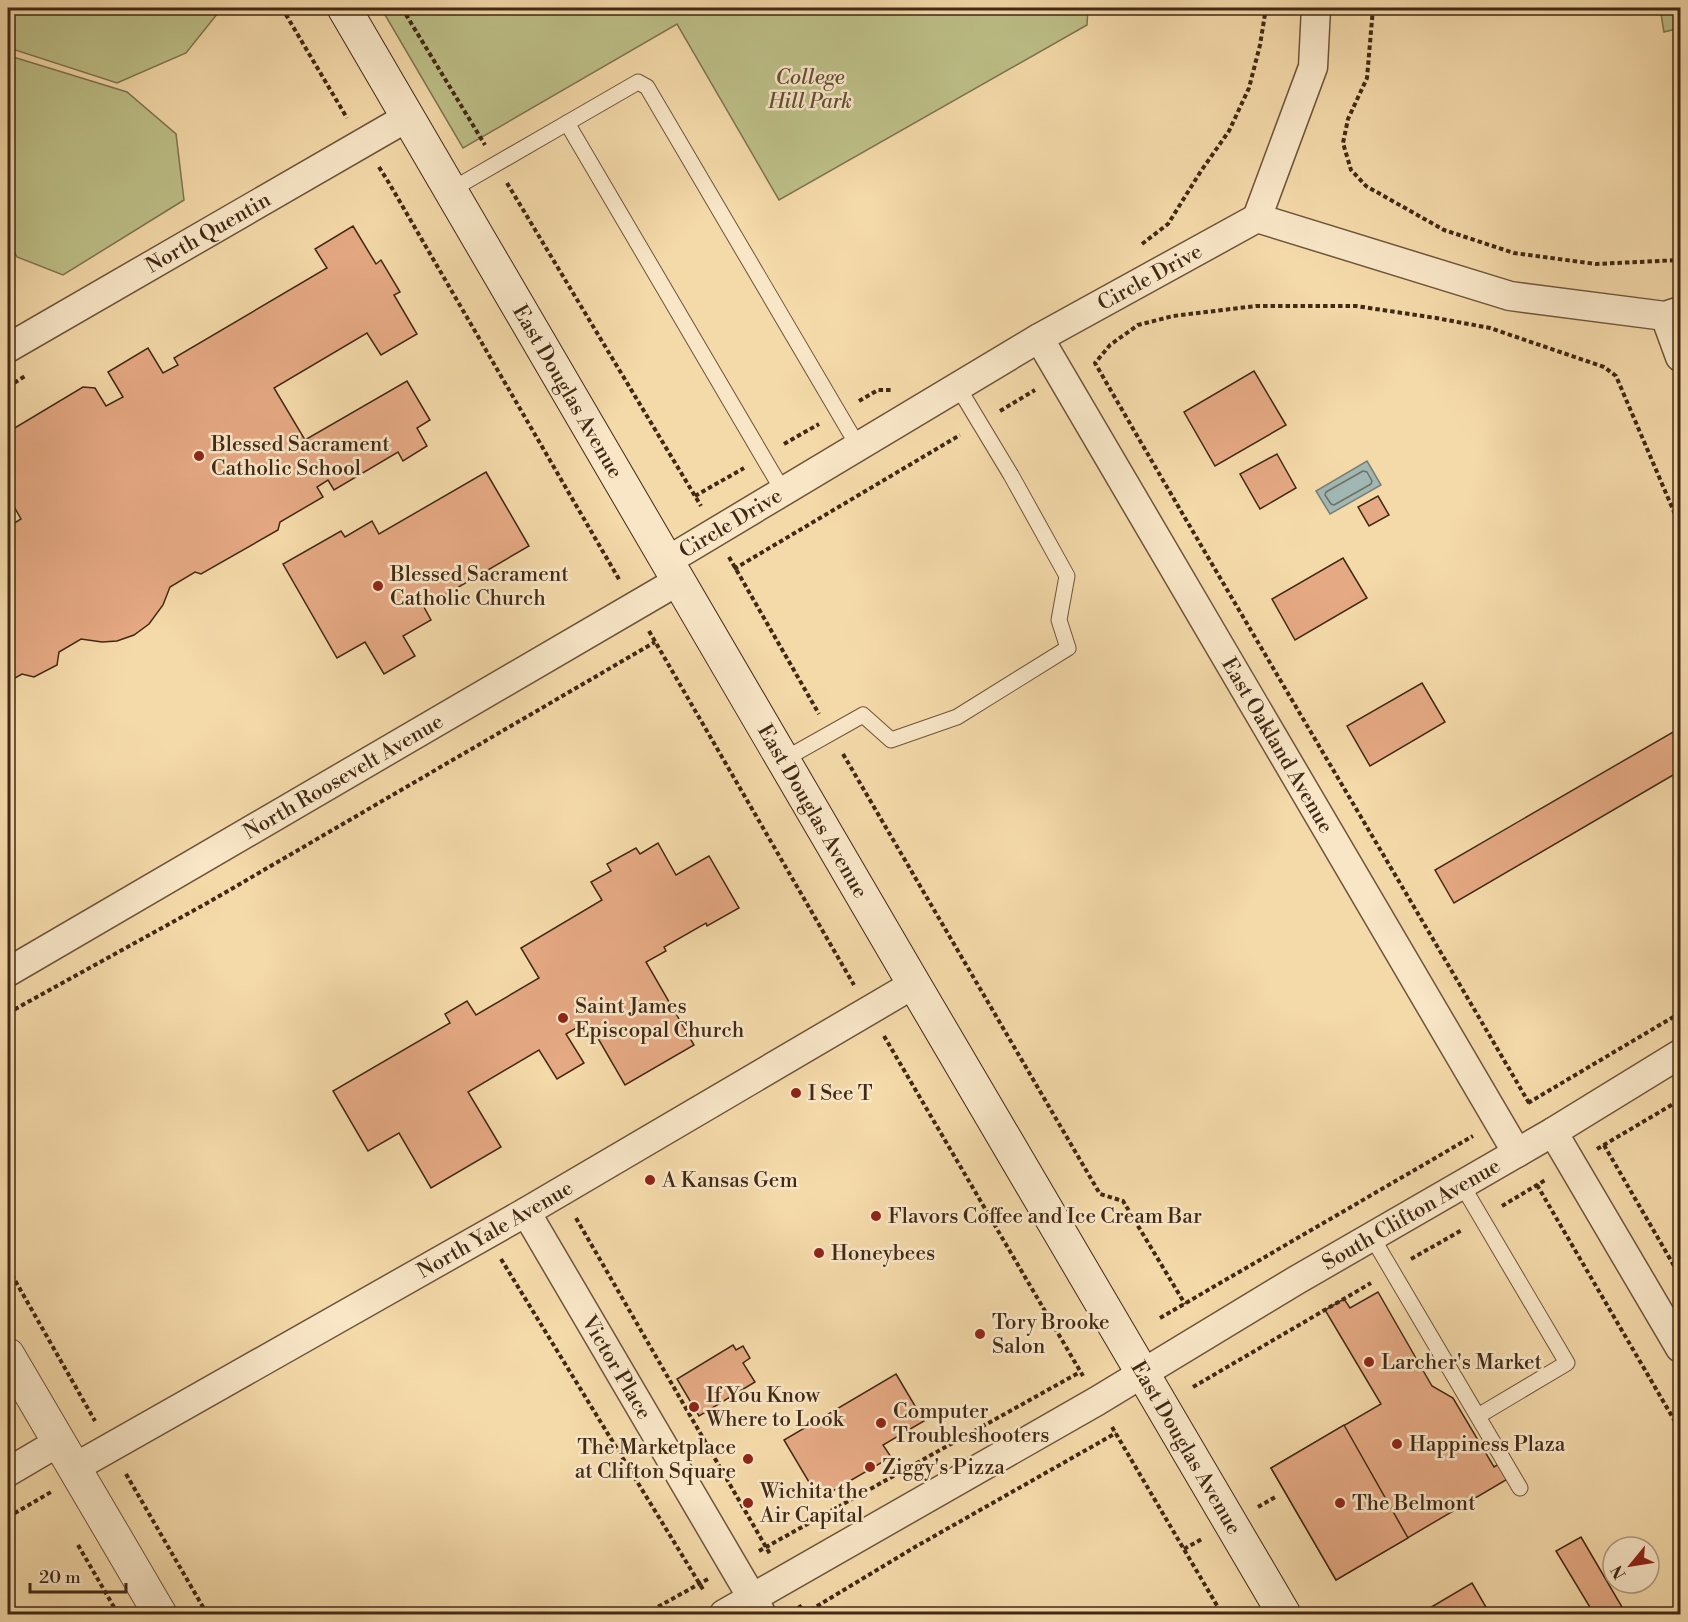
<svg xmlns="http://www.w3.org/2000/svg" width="1688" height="1622" font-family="'Libre Bodoni',serif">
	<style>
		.green { fill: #bdbf87; stroke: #7f744e; stroke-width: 1.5 }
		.water { fill: #a0b7b3; stroke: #7a7e74; stroke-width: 1.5 }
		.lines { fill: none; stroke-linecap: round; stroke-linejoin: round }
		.shore { stroke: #707064; stroke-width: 1.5 }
		.building { fill: #e5a983; stroke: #412915; stroke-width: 1.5 }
		.service-casing { stroke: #6e553a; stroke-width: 17 }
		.minor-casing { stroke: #6e553a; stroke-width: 31 }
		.tertiary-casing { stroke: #6e553a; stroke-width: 35 }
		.secondary-casing { stroke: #412915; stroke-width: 35 }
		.path { stroke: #412915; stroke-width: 4; stroke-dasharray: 4.5 3; stroke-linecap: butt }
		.service { stroke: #f8e6c7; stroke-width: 15 }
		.minor { stroke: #f8e6c7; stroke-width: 28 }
		.tertiary { stroke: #f8e6c7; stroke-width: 33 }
		.secondary { stroke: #f8e6c7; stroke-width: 33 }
		.poi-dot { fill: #8f2418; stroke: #f8e6c7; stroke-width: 2 }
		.labels { text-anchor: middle; stroke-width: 5; stroke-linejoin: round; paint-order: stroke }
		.park-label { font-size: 21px; font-style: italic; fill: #604e32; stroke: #f8e6c7 }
		.street-label { font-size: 21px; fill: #412915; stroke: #f8e6c7 }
		.poi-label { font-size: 21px; fill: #412915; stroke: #f8e6c7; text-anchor: start }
	</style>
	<rect width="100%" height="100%" fill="#f4d9a9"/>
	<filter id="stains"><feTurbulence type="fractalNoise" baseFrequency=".00333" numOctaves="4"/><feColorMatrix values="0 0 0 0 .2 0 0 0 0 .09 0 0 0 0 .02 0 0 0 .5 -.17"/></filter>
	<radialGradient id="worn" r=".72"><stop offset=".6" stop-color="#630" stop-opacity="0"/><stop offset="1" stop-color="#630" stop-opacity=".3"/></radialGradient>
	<g class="green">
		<path d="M8,8H222L186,53L117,83L9,48L8,45Z"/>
		<path d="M381,8H1088L1087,25L779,200L677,24L463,148Z"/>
		<path d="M1660,8H1680V28L1664,32Z"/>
		<path d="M10,56L127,92L176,134L184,200L63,275L17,257L8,240V58Z"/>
	</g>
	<path class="water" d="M1367,461L1381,485L1330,514L1316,491Z"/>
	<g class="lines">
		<path class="shore" d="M1363,471L1367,472L1372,481L1371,484L1334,505L1331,504L1325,495L1326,492Z"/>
	</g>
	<g class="building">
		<path d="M353,226L376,264L381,260L400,292L394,295L417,334L381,355L367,333L274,388L305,440L407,381L430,420L417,428L427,446L403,461L398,452L334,490L328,480L317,487L323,497L280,522L278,530L201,574L195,572L170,587L163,605L149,624L134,635L117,641L102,642L81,639L59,652L57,665L34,677L22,674L8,682V527L21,519L8,496V432L83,387L95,388L106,406L123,397L108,372L148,348L163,373L178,365L174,358L327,268L315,249Z"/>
		<path d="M1254,371L1286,425L1215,466L1184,412Z"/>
		<path d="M1277,454L1296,488L1260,509L1240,474Z"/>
		<path d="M486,472L529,546L424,607L431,620L403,636L415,656L384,674L365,642L337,658L283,564L341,531L345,537L372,521L379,534Z"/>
		<path d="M1378,496L1389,515L1369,526L1358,507Z"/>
		<path d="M1343,558L1367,598L1295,640L1272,599Z"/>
		<path d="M1422,683L1445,722L1370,766L1347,726Z"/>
		<path d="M1680,728V771L1454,903L1435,870Z"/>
		<path d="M658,843L676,875L709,856L739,908L707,926L706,923L664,947L666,951L646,962L694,1045L625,1085L588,1021L566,1034L584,1063L557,1079L539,1050L468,1092L501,1147L431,1188L399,1133L368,1151L333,1091L450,1023L445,1014L467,1001L476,1015L539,978L521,948L602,900L591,882L611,871L607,864L636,848L640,854Z"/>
		<path d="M1378,1292L1432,1386L1453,1398L1494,1467L1502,1462L1511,1477L1336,1580L1271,1468L1381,1404L1325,1310L1344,1299L1350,1308Z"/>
		<path d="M733,1345L736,1350L743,1346L750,1358L743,1363L755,1382L699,1416L677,1379Z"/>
		<path d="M896,1374L924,1421L883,1445L891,1457L819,1499L784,1440Z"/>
		<path d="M1344,1425L1408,1538L1336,1580L1271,1468Z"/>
		<path d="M1581,1537L1622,1607L1609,1614H1594L1556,1551Z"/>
		<path d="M1472,1583L1490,1614H1425L1423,1612Z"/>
	</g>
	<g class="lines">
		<defs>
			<g id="service">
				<path d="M451,190L567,123"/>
				<path d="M783,491L567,123L638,82L647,87L858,446"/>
				<path d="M783,760L863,715L891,740L957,717L1068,648L1059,620L1067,576L1011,475L958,387"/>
				<path d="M1462,1185L1567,1363L1478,1416"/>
				<path d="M1372,1237L1520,1488"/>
			</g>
			<g id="minor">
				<path d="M1257,218L1313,67L1316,8"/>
				<path d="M1665,316L1680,357"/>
				<path id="s1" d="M1039,338L1517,1153"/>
				<path id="s2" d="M8,348L408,117"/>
				<path id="s3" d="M667,561L1039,338L1257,218L1510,296L1665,316L1680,311"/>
				<path id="s4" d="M8,972L678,581"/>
				<path d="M1553,1132L1680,1348"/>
				<path id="s5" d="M526,1212L761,1613"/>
				<path id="s6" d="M74,1468L526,1212L914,984"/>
				<path d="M8,1472L59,1442"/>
				<path id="s7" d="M724,1614L1097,1401L1295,1281L1553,1132L1680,1054"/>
			</g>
			<path id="tertiary" d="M8,1355L160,1614"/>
			<g id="secondary">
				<path id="s8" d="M344,8L914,984L1284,1614"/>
			</g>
		</defs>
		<use href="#service" class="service-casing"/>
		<use href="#minor" class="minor-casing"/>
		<use href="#tertiary" class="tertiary-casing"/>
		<use href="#secondary" class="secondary-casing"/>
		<g class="path">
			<path d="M282,8L347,118"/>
			<path d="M402,8L485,145"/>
			<path d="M1373,8L1367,78L1348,119L1343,143L1351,170L1366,186L1444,230L1514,253L1596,264L1680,260"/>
			<path d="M379,167L389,183L620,581"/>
			<path d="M507,183L701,506"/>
			<path d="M1142,244L1168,224L1201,171L1229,131L1249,88L1260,45L1266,8"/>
			<path d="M8,387L25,376"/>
			<path d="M859,401L878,390H891"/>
			<path d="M1000,411L1035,390"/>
			<path d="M784,444L819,424"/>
			<path d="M695,496L744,468"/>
			<path d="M729,557L819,714"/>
			<path d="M734,569L960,435"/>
			<path d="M649,631L854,985"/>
			<path d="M843,754L1100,1194L1123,1201L1185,1304"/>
			<path d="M8,1013L209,902L655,642"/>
			<path d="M884,1036L1083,1376"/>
			<path d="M1528,1103L1680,1013"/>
			<path d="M1529,1103C1385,856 1238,611 1095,363L1110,345L1138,325L1173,316L1256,306H1356L1436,318L1490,328L1604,367L1616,376L1680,526"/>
			<path d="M1604,1145L1680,1276"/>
			<path d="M1597,1149L1680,1100"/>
			<path d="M1537,1185L1680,1430"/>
			<path d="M1502,1206L1547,1179"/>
			<path d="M576,1218L770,1554"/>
			<path d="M501,1259L704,1591"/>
			<path d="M1411,1259L1462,1230"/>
			<path d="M8,1268L95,1421"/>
			<path d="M1160,1318L1473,1136"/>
			<path d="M1193,1387L1371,1283"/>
			<path d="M1112,1427L1222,1614"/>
			<path d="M126,1474L207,1614"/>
			<path d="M1258,1507L1277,1496"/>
			<path d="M8,1517L51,1492"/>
			<path d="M78,1545L118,1614"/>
			<path d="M1184,1549L1202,1539"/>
			<path d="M759,1551L1080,1372"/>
			<path d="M799,1605L805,1614"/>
			<path d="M645,1614L708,1579"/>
			<path d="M804,1614L915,1547L1116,1433"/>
		</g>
		<use href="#service" class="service"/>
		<use href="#minor" class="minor"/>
		<use href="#tertiary" class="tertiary"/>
		<use href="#secondary" class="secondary"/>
	</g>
	<g class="poi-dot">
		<circle cx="199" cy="456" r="6"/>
		<circle cx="378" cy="586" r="6"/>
		<circle cx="563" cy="1018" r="6"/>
		<circle cx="796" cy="1093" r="6"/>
		<circle cx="650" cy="1180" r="6"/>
		<circle cx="876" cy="1216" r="6"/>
		<circle cx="819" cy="1253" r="6"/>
		<circle cx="980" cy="1334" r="6"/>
		<circle cx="1369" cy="1362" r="6"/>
		<circle cx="694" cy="1407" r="6"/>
		<circle cx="881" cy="1423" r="6"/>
		<circle cx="1397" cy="1444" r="6"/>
		<circle cx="748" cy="1459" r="6"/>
		<circle cx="870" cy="1467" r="6"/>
		<circle cx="748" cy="1503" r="6"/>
		<circle cx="1340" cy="1503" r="6"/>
	</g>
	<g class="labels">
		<g class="park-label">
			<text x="810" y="84">College<tspan x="810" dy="24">Hill Park</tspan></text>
		</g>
		<g class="street-label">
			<text dy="7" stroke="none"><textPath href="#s2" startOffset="231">North Quentin</textPath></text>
			<text dy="7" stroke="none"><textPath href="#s3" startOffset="560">Circle Drive</textPath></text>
			<text dy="7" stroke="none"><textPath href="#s8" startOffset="444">East Douglas Avenue</textPath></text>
			<text dy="7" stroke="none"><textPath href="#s3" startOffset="74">Circle Drive</textPath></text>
			<text dy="7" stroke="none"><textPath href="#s1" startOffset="472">East Oakland Avenue</textPath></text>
			<text dy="7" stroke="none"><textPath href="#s4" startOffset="388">North Roosevelt Avenue</textPath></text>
			<text dy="7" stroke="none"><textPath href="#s8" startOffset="930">East Douglas Avenue</textPath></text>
			<text dy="7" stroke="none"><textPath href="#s7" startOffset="795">South Clifton Avenue</textPath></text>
			<text dy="7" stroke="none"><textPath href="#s6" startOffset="484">North Yale Avenue</textPath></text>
			<text dy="7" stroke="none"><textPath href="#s5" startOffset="180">Victor Place</textPath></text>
			<text dy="7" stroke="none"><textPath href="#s8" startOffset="1668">East Douglas Avenue</textPath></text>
		</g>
		<g class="poi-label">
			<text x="211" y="451">Blessed Sacrament<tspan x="211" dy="24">Catholic School</tspan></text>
			<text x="390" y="581">Blessed Sacrament<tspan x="390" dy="24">Catholic Church</tspan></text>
			<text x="575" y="1013">Saint James<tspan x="575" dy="24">Episcopal Church</tspan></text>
			<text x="808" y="1100">I See T</text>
			<text x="662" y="1187">A Kansas Gem</text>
			<text x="888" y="1223">Flavors Coffee and Ice Cream Bar</text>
			<text x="831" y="1260">Honeybees</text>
			<text x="992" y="1329">Tory Brooke<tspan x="992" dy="24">Salon</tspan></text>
			<text x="1381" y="1369">Larcher's Market</text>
			<text x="706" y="1402">If You Know<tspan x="706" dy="24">Where to Look</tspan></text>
			<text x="893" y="1418">Computer<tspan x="893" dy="24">Troubleshooters</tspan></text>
			<text x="1409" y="1451">Happiness Plaza</text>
			<text x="736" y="1454" text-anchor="end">The Marketplace<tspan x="736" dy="24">at Clifton Square</tspan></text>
			<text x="882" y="1474">Ziggy's Pizza</text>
			<text x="760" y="1498">Wichita the<tspan x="760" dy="24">Air Capital</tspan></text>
			<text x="1352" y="1510">The Belmont</text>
		</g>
	</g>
	<rect width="1688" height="1622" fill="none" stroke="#f4d9a9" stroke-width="30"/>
	<rect x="9" y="9" width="1670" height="1604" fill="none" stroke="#412915" stroke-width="3"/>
	<rect x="15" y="15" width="1658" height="1592" fill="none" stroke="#412915" stroke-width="1.5"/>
	<g transform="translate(1631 1565) rotate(240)"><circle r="28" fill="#f8e6c7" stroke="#af9a80" stroke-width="1.5"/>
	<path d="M0-4.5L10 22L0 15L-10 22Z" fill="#8f2418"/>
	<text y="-9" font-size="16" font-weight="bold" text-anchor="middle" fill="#412915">N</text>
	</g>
	<path d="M30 1583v9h96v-9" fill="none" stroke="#412915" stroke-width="3"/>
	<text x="39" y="1583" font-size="18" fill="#412915" stroke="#f8e6c7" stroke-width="4.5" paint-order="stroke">20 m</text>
	<rect width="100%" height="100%" filter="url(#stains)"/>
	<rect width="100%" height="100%" fill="url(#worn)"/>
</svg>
